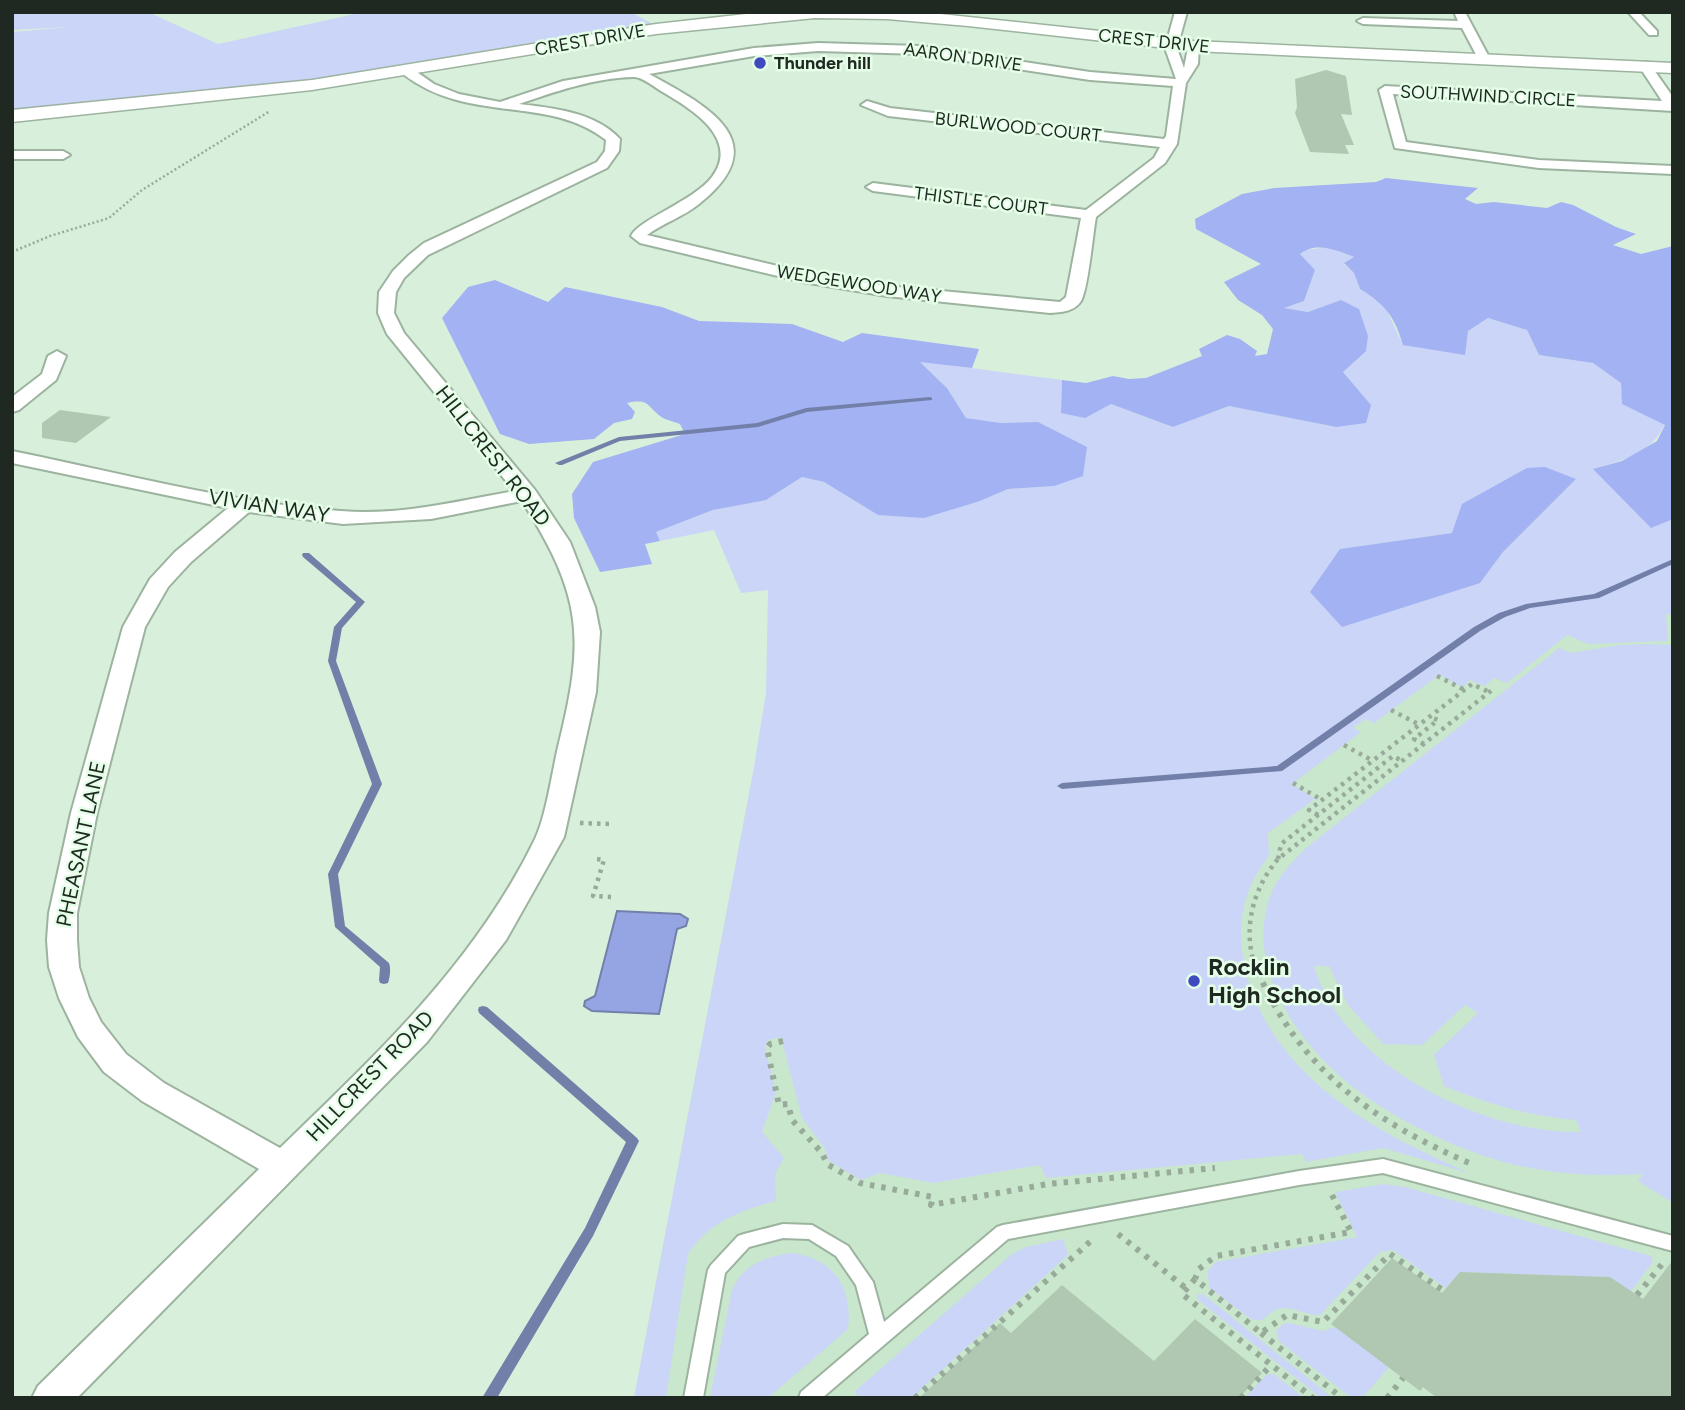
<svg xmlns="http://www.w3.org/2000/svg" width="1685" height="1410" font-family="Figtree,sans-serif">
	<style>
		.built { fill: #c9e7cc }
		.green { fill: #cbd5f8; fill-rule: evenodd }
		.forest { fill: #a2b2f2 }
		.water { fill: #95a5e3; stroke: #7280a9; stroke-width: 2 }
		.lines { fill: none; stroke-linecap: round; stroke-linejoin: round }
		.stream { fill: #7280a9; fill-rule: evenodd }
		.building { fill: #b0c7b2 }
		.lane-casing { stroke: #9cb39f; stroke-width: 4 }
		.street-casing { stroke: #9cb39f; stroke-width: 4 }
		.secondary-casing { stroke: #9cb39f; stroke-width: 3 }
		.path-far2 { stroke: #98ab9a; stroke-width: 2.5; stroke-dasharray: 2 2.5; stroke-linecap: butt }
		.path-far1 { stroke: #98ab9a; stroke-width: 4.5; stroke-dasharray: 3.5 5; stroke-linecap: butt }
		.path { stroke: #98ab9a; stroke-width: 6; stroke-dasharray: 4.5 7; stroke-linecap: butt }
		.lane { fill: #fff; fill-rule: evenodd }
		.street { fill: #fff; fill-rule: evenodd }
		.secondary { fill: #fff; fill-rule: evenodd }
		.poi-dot { fill: #3e4abe; stroke: #e5fee8; stroke-width: 2.5 }
		.labels { text-anchor: middle; stroke-width: 5; stroke-linejoin: round; paint-order: stroke }
		.far-street-label { font-size: 18px; fill: #1f2921; stroke: #e5fee8 }
		.far-poi-label { font-size: 18px; font-weight: bold; fill: #1f2921; stroke: #e5fee8; text-anchor: start }
		.street-label { font-size: 21px; fill: #1f2921; stroke: #e5fee8 }
		.near-poi-label { font-size: 24px; font-weight: bold; fill: #1f2921; stroke: #e5fee8; text-anchor: start }
	</style>
	<rect width="100%" height="100%" fill="#d8f0db"/>
	<path class="built" d="M1673,513V1398H634L753,773L1242,659Z"/>
	<g class="green">
		<path d="M12,12H148L218,44L364,12H631L656,26L307,80L12,110V32L70,27L12,30Z"/>
		<path d="M1328,247L1354,257L1344,264L1354,273L1360,289L1383,302L1403,345L1468,331L1488,318L1527,330L1539,355L1593,363L1621,383L1623,404L1665,424C1650,455 1624,459 1594,469L1650,527L1673,519V615L1666,614L1668,641L1589,644L1567,635L1507,683L1494,678L1484,686L1470,680L1462,687L1439,675L1374,723L1365,719L1353,728L1361,732L1292,784L1315,799L1268,833L1269,856C1240,892 1235,932 1247,976C1276,1080 1380,1135 1472,1174L1383,1148L1306,1162L1302,1154L1046,1178L1040,1165L933,1183L880,1173L861,1180L829,1161L824,1147L802,1118L781,1037L768,1040L765,1047L776,1092L762,1132L784,1158L775,1174L776,1201C741,1210 708,1223 688,1254L666,1398H634L753,773L766,693L768,590L741,593L714,530L660,541L655,532L713,510L766,500L802,477L824,482L878,515L980,501L1008,489L1054,486L1038,422L1001,423L966,418L947,388L919,361L1062,380L1061,413L1111,404L1173,427L1229,406L1336,427L1371,405L1343,372L1341,300L1308,312L1283,308L1304,301L1315,270L1300,254L1305,250ZM1576,479L1503,552L1480,583L1341,549L1452,533Z"/>
		<path d="M1649,644L1673,645V1203L1638,1181L1643,1174C1585,1178 1524,1172 1470,1151C1424,1133 1378,1109 1341,1077C1291,1033 1245,962 1271,894C1278,876 1292,862 1306,848L1559,648L1571,653L1618,645ZM1314,966H1329L1348,1005L1383,1044L1422,1045L1465,1005L1478,1013L1434,1055L1444,1086C1488,1104 1529,1116 1576,1120L1581,1132C1483,1134 1342,1065 1314,966Z"/>
		<path d="M1384,1184L1405,1187L1651,1256L1653,1262L1631,1291L1610,1277L1460,1272L1446,1288L1397,1253L1392,1250L1380,1252L1320,1315C1296,1315 1283,1297 1263,1320H1252L1210,1288L1207,1272L1216,1262L1357,1237L1335,1192Z"/>
		<path d="M1063,1239L1068,1255L911,1398H860L854,1392L1012,1254L1026,1247Z"/>
		<path d="M793,1253C834,1259 853,1288 848,1329L768,1398H710L732,1290C743,1264 766,1256 793,1253Z"/>
		<path d="M1198,1294L1204,1295L1333,1398H1321L1197,1299Z"/>
		<path d="M1290,1323L1323,1331L1335,1327L1389,1367L1364,1396H1349L1279,1341L1276,1331L1283,1324Z"/>
		<path d="M1274,1374L1304,1398H1245L1266,1375Z"/>
	</g>
	<g class="forest">
		<path d="M1386,178L1478,188L1465,199L1476,204L1494,202L1547,208L1561,202L1573,205L1616,227L1636,234L1613,245L1641,254L1673,246V519L1651,528L1593,469L1622,461L1657,441L1665,425L1622,404L1621,383L1593,363L1539,355L1527,330L1488,318L1468,331L1465,355L1403,345C1395,317 1385,304 1360,289L1354,273L1344,263L1354,257C1337,250 1316,241 1300,254L1315,270L1304,301L1284,308L1308,312L1341,300L1359,309L1368,336L1366,351L1343,372L1371,405L1366,423L1336,427L1229,406L1173,427L1111,404L1085,418L1061,413L1062,380L1086,383L1113,376L1129,379L1146,378L1202,356L1199,349L1227,335L1240,339L1257,351L1255,356L1267,354L1273,329L1262,315L1238,300L1224,282L1261,264L1196,229L1195,219L1242,194L1274,188L1376,182Z"/>
		<path d="M495,280L548,302L565,287L662,307L699,321L792,324L843,342L862,333L979,349L972,368L920,362L947,388L966,418L1001,423L1038,422L1087,447L1083,476L1054,486L1008,489L980,501L924,518L878,515L824,482L802,477L766,500L713,510L656,532L660,541L645,544L652,564L600,572L574,518L572,494L593,462L685,434L680,424C675,422 667,420 663,418C646,407 651,398 627,403L635,412L632,419L614,423L594,439L529,444L500,434L442,318L468,287Z"/>
		<path d="M1545,467L1576,479L1503,552L1480,583L1342,627L1310,592L1340,549L1452,533L1462,504L1527,468Z"/>
	</g>
	<path class="water" d="M617,911L680,914L688,919L686,926L677,929L659,1014L592,1011L584,1006L585,1001L595,996Z"/>
	<g class="lines">
		<g class="stream">
			<path d="M930,397L932,398V400L807,412L758,427L620,441L562,465H559L555,463L619,437L757,423L806,408Z"/>
			<path d="M303,553H309L365,602L342,628L336,661L382,784L338,874L345,926L389,963C391,968 390,978 388,983L384,984L380,983L379,980L380,967L335,927L328,874L372,784L328,661L334,627L356,602L303,557L302,555Z"/>
			<path d="M1673,559V564L1599,598L1530,608L1505,617L1480,631L1282,771L1062,789L1057,786L1062,783L1277,766L1474,627L1499,613L1526,604L1594,594Z"/>
			<path d="M483,1006L487,1007L637,1138L639,1141L593,1236L497,1398H482L585,1228L626,1142L479,1013L478,1010L479,1007Z"/>
		</g>
	</g>
	<g class="building">
		<path d="M1326,70L1346,76L1352,115L1341,114L1354,145H1345L1349,154L1310,152L1295,113L1297,107L1295,79Z"/>
		<path d="M60,410L111,417L76,443L42,438V423Z"/>
		<path d="M1392,1258L1442,1293L1460,1272L1610,1277L1643,1299L1673,1260V1398H1437L1423,1387L1420,1391L1331,1324Z"/>
		<path d="M1062,1285L1154,1361L1195,1319L1262,1373L1239,1398H919L1000,1323L1011,1333Z"/>
	</g>
	<g class="lines">
		<defs>
			<path id="lane" d="M1383,1159L1673,1236V1251L1383,1173L1299,1185L1008,1239L822,1398H799L801,1392L869,1334L856,1285L836,1256L809,1239L783,1238L749,1247L725,1273L703,1398H684L708,1270L711,1265L738,1236L744,1234L783,1224L812,1225L848,1246L873,1282L884,1322L997,1227L1003,1225L1299,1171Z"/>
			<g id="street">
				<path d="M1175,12H1187L1177,48L1184,68L1189,43L1199,46L1198,64L1186,83L1177,144L1165,163L1096,217C1093,233 1088,290 1081,301C1074,312 1061,312 1050,313L887,296L803,282L640,243L631,236C638,220 695,200 712,177C741,138 690,108 661,91C653,86 641,76 633,77C594,78 554,92 519,104C553,108 595,112 620,139L619,151L607,168L428,255L404,278L396,292L394,313L404,333L535,490L570,542L595,607L600,632L596,692L564,837L506,940L427,1042L77,1398H32L38,1386L259,1169L142,1101L104,1072L78,1037L59,998L49,967L47,940L49,913L71,813L123,627L150,579L175,552L228,508L12,463V451C121,473 230,503 341,511C398,516 459,501 514,491L387,334L378,313L379,292L393,271L409,255L424,243L597,162L605,151L606,140C547,94 469,125 403,74V68H411L434,84L459,94L500,102L563,81L754,48L818,43L920,46L1090,72L1176,79L1165,48ZM818,51L920,54L1090,80L1173,86L1166,136L1164,139L890,108L867,101L861,105L888,116L1160,147L1154,158L1086,210L873,183L866,187L873,191L1081,218L1066,297L1060,302L887,286L803,272L647,235C663,223 683,217 699,204C777,142 708,106 649,74L754,56ZM522,501C583,597 585,638 558,747C552,773 546,816 535,839C475,963 377,1054 280,1148L164,1083L126,1054L101,1022L89,998L79,967L77,940V913L97,813L145,627L168,587L191,562L249,512L343,524L431,519Z"/>
				<path d="M1454,12H1465L1490,59L1488,62H1480L1462,28L1363,24L1357,21L1363,18L1458,21Z"/>
				<path d="M1628,12H1639L1657,31V35H1649Z"/>
				<path d="M1645,62L1649,63L1673,97V111L1393,94L1406,142L1539,160L1673,166V174L1539,168L1395,148L1379,90L1385,86L1662,101L1639,66Z"/>
				<path d="M12,151H63L70,155L63,159H12Z"/>
				<path d="M57,351L66,356L56,380L19,410L12,412V397L42,374L48,356Z"/>
			</g>
			<path id="secondary" d="M764,12H922L1193,41L1673,63V73L1193,51L968,26L887,19L815,18L656,34L312,90L12,122V110L312,80L656,24Z"/>
		</defs>
		<use href="#lane" class="lane-casing"/>
		<use href="#street" class="street-casing"/>
		<use href="#secondary" class="secondary-casing"/>
		<path class="path-far2" d="M12,252L50,236L109,218L142,190L270,111"/>
		<g class="path-far1">
			<path d="M1437,676L1465,690"/>
			<path d="M1391,710L1420,725"/>
			<path d="M1424,744L1414,739L1438,720L1431,717"/>
			<path d="M1344,745L1373,761"/>
			<path d="M1293,783L1322,800"/>
			<path d="M1318,815L1309,810L1472,684L1489,692"/>
			<path d="M580,823L611,824"/>
			<path d="M597,859L604,860L593,896L611,897"/>
			<path d="M1278,859L1281,844L1393,756L1402,761"/>
			<path d="M1258,974C1241,934 1251,891 1278,859L1492,690"/>
		</g>
		<g class="path">
			<path d="M1258,972C1301,1072 1376,1123 1474,1165"/>
			<path d="M783,1041L770,1044L767,1048L779,1105L788,1104L792,1120L822,1153L827,1164L860,1183L933,1197L931,1205L1048,1184L1215,1168"/>
			<path d="M1332,1195L1351,1232L1216,1256L1199,1269L1195,1279L1261,1333L1287,1315L1323,1322L1390,1254L1444,1291"/>
			<path d="M1118,1234L1187,1289"/>
			<path d="M1195,1279L1182,1294L1313,1398"/>
			<path d="M1637,1295L1663,1263"/>
			<path d="M1261,1333L1342,1398"/>
			<path d="M915,1398L1092,1240"/>
			<path d="M1241,1398L1271,1365"/>
			<path d="M1387,1398L1403,1378"/>
		</g>
		<use href="#lane" class="lane"/>
		<use href="#street" class="street"/>
		<use href="#secondary" class="secondary"/>
	</g>
	<g class="poi-dot">
		<circle cx="760" cy="63" r="7"/>
		<circle cx="1194" cy="981" r="7"/>
	</g>
	<g class="labels">
		<g class="far-street-label">
			<text transform="translate(590 40) rotate(-10)" y="6">CREST DRIVE</text>
			<text transform="translate(1154 41) rotate(6)" y="6">CREST DRIVE</text>
			<text transform="translate(963 57) rotate(8)" y="6">AARON DRIVE</text>
			<text transform="translate(1488 96) rotate(3)" y="6">SOUTHWIND CIRCLE</text>
			<text transform="translate(1018 127) rotate(6)" y="6">BURLWOOD COURT</text>
			<text transform="translate(981 201) rotate(7)" y="6">THISTLE COURT</text>
			<text transform="translate(859 284) rotate(9)" y="6">WEDGEWOOD WAY</text>
		</g>
		<g class="far-poi-label">
			<text x="774" y="69">Thunder hill</text>
		</g>
		<g class="street-label">
			<text transform="translate(493 456) rotate(52)" y="7">HILLCREST ROAD</text>
			<text transform="translate(269 506) rotate(9)" y="7">VIVIAN WAY</text>
			<text transform="translate(81 844) rotate(-78)" y="7">PHEASANT LANE</text>
			<text transform="translate(370 1076) rotate(-46)" y="7">HILLCREST ROAD</text>
		</g>
		<g class="near-poi-label">
			<text x="1208" y="975">Rocklin<tspan x="1208" dy="28">High School</tspan></text>
		</g>
	</g>
	<rect width="1685" height="1410" fill="none" stroke="#1f2921" stroke-width="28"/>
</svg>
